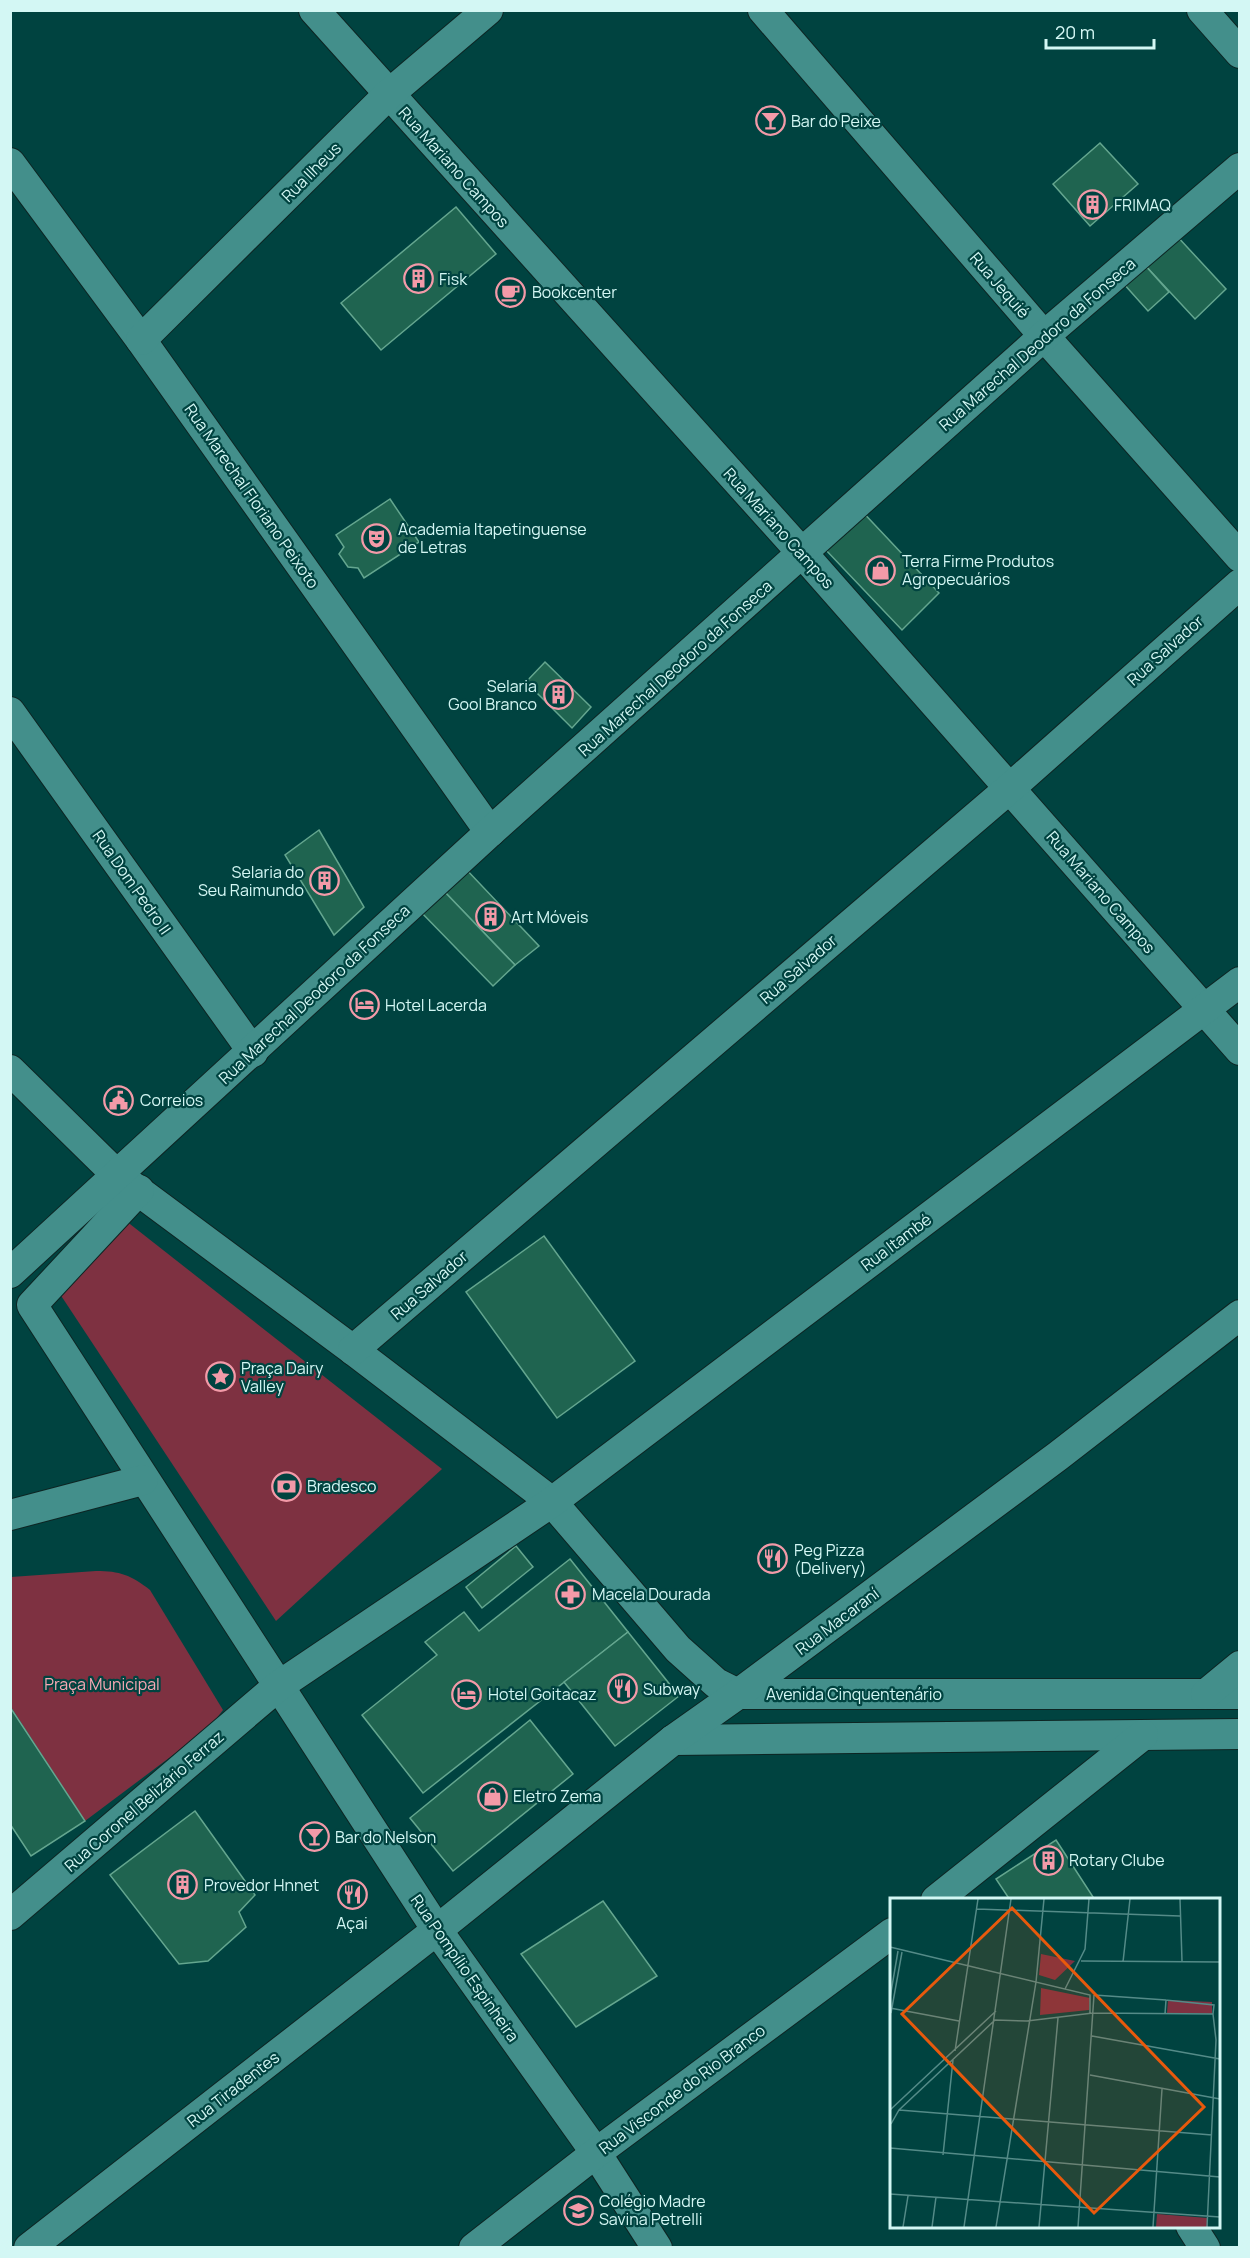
<svg xmlns="http://www.w3.org/2000/svg" width="1250" height="2258" font-family="Manrope,sans-serif">
	<style>
		.green { fill: #7e3141 }
		.building { fill: #1f6450; stroke: #64a68f; stroke-width: 1.5 }
		.lines { fill: none; stroke-linecap: round; stroke-linejoin: round }
		.street-casing { stroke: #0d2523; stroke-width: 32 }
		.street { stroke: #438f8b; stroke-width: 30 }
		.labels { text-anchor: middle; stroke-width: 4.5; stroke-linejoin: round; paint-order: stroke }
		.poi-label { font-size: 16px; fill: #d3f7f4; stroke: #004340; text-anchor: start }
		.street-label { font-size: 16px; fill: #d3f7f4; stroke: #004340 }
		.park-label { font-size: 16px; fill: #f7a8b3; stroke: #004340 }
		.inset-road { fill: none; stroke: #548b88; stroke-width: 1.5 }
		.view { fill: #e8590c; fill-opacity: 0.15; stroke: #e8590c; stroke-width: 3 }
		.inset-edge { fill: none; stroke: #d3f7f4; stroke-width: 3 }
	</style>
	<rect width="100%" height="100%" fill="#004340"/>
	<g class="green">
		<path d="M121,1217L442,1469L276,1621L54,1285Z"/>
		<path d="M96,1571C120,1571 131,1575 150,1590L223,1710L209,1728L85,1821L11,1707V1577Z"/>
	</g>
	<g class="building">
		<path d="M1100,143L1138,184L1090,226L1053,184Z"/>
		<path d="M456,207L496,254L381,350L341,303Z"/>
		<path d="M1175,234L1226,289L1195,319L1143,263Z"/>
		<path d="M1143,263L1169,292L1148,311L1123,283Z"/>
		<path d="M390,499L419,542L364,578L358,568L348,567L339,554L344,547L336,535Z"/>
		<path d="M857,506L939,593L902,630L823,547Z"/>
		<path d="M545,662L591,707L572,728L526,682Z"/>
		<path d="M319,830L364,907L334,935L285,855Z"/>
		<path d="M463,866L539,946L515,965L440,887Z"/>
		<path d="M440,887L515,965L493,986L418,909Z"/>
		<path d="M544,1236L635,1361L557,1418L466,1292Z"/>
		<path d="M516,1546L533,1567L482,1608L466,1587Z"/>
		<path d="M570,1559L628,1632L423,1793L362,1715L437,1655L425,1642L464,1612L479,1631Z"/>
		<path d="M628,1632L679,1696L615,1746L564,1682Z"/>
		<path d="M10,1707L85,1821L31,1856L10,1824Z"/>
		<path d="M530,1720L573,1774L453,1871L410,1818Z"/>
		<path d="M195,1811L255,1895L239,1912L246,1927L208,1961L179,1964L110,1875Z"/>
		<path d="M1056,1840L1095,1900H1010L996,1879Z"/>
		<path d="M603,1901L657,1976L576,2027L521,1954Z"/>
	</g>
	<g class="lines">
		<defs>
			<g id="street">
				<path d="M314,10L803,554L1240,1050"/>
				<path d="M763,10L1044,336L1240,557"/>
				<path d="M1202,10L1240,53"/>
				<path d="M10,163L141,340L490,832"/>
				<path d="M141,340L389,94L488,10"/>
				<path d="M10,712L253,1052"/>
				<path d="M10,1070L117,1175L353,1350L552,1502L678,1649L716,1683L738,1694H1240"/>
				<path d="M139,1190L32,1305L437,1930L596,2153L657,2248"/>
				<path d="M10,1273L490,832L1044,336L1240,168"/>
				<path d="M353,1350L1010,788L1240,584"/>
				<path d="M10,1515L143,1480"/>
				<path d="M1206,1694L1240,1666"/>
				<path d="M673,1740L1240,1734"/>
				<path d="M936,1900L1143,1735"/>
				<path d="M10,1915L277,1687L552,1502L1240,982"/>
				<path d="M1191,2226L1205,2248"/>
				<path d="M29,2248L437,1930L673,1740L738,1694L1058,1456L1240,1315"/>
				<path d="M474,2248L596,2153L892,1933"/>
			</g>
		</defs>
		<use href="#street" class="street-casing"/>
		<use href="#street" class="street"/>
	</g>
	<defs>
		<symbol id="bar-ring" viewBox="-11 -11 22 22"><circle r="9.5" fill="#004340" stroke="#f39aa8" stroke-width="1.5"/><path d="M-6-5H6L.8 .8V4.5H3.5V6h-7V4.5H-.8V.8Z" fill="#f39aa8"/></symbol>
		<symbol id="building-ring" viewBox="-11 -11 22 22"><circle r="9.5" fill="#004340" stroke="#f39aa8" stroke-width="1.5"/><path d="M-4-6H4V6H1V3H-1V6H-4ZM-2.5-4.3h1.7v1.8h-1.7ZM.8-4.3h1.7v1.8H.8ZM-2.5-1h1.7V.8h-1.7ZM.8-1h1.7V.8H.8Z" fill="#f39aa8"/></symbol>
		<symbol id="cafe-ring" viewBox="-11 -11 22 22"><circle r="9.5" fill="#004340" stroke="#f39aa8" stroke-width="1.5"/><path d="M-5.5-4.5H6V0H3Q3 3.5 0 3.5H-2.5Q-5.5 3.5-5.5 0ZM3-3.2v2h1.7v-2ZM-6 4.5H4V6H-6Z" fill="#f39aa8"/></symbol>
		<symbol id="theatre-ring" viewBox="-11 -11 22 22"><circle r="9.5" fill="#004340" stroke="#f39aa8" stroke-width="1.5"/><path d="M-5-5.5Q0-4 5-5.5V0Q5 5 0 6Q-5 5-5 0ZM-3.3-2.5H-1v1.5H-3.3ZM1-2.5H3.3v1.5H1ZM-2.8 1Q0 5.5 2.8 1Z" fill="#f39aa8"/></symbol>
		<symbol id="shop-ring" viewBox="-11 -11 22 22"><circle r="9.5" fill="#004340" stroke="#f39aa8" stroke-width="1.5"/><path d="M-5-2.5h2.3a2.7 3.5 0 0 1 5.4 0H5L5.5 6h-11ZM-1.5-2.5h3a1.5 2.3 0 0 0-3 0Z" fill="#f39aa8"/></symbol>
		<symbol id="hotel-ring" viewBox="-11 -11 22 22"><circle r="9.5" fill="#004340" stroke="#f39aa8" stroke-width="1.5"/><path d="M-6-4.5h1.5V1H6V5H4.5V3h-9V5H-6ZM-4 0a1.8 1.8 0 1 1 3.6 0ZM.5 0V-2.5h3Q6-2.5 6 0Z" fill="#f39aa8"/></symbol>
		<symbol id="civic-ring" viewBox="-11 -11 22 22"><circle r="9.5" fill="#004340" stroke="#f39aa8" stroke-width="1.5"/><path d="M-.6-6.5H3V-4.5H.6V-3L4-1V1h2V6H-6V1h2V-1L-.6-3ZM-1.2 2.5V6h2.4V2.5Z" fill="#f39aa8"/></symbol>
		<symbol id="sight-ring" viewBox="-11 -11 22 22"><circle r="9.5" fill="#004340" stroke="#f39aa8" stroke-width="1.5"/><path d="M0-6L1.8-2.2L6-1.7L2.9 1.2L3.7 5.4L0 3.3L-3.7 5.4L-2.9 1.2L-6-1.7L-1.8-2.2Z" fill="#f39aa8"/></symbol>
		<symbol id="bank-ring" viewBox="-11 -11 22 22"><circle r="9.5" fill="#004340" stroke="#f39aa8" stroke-width="1.5"/><path d="M-6-4H6V4H-6ZM0-2.3a2.3 2.3 0 1 0 0 4.6a2.3 2.3 0 1 0 0-4.6Z" fill="#f39aa8"/></symbol>
		<symbol id="restaurant-ring" viewBox="-11 -11 22 22"><circle r="9.5" fill="#004340" stroke="#f39aa8" stroke-width="1.5"/><path d="M-5-6h1v4h1v-4h1v4h1v-4h1v5L-1.5 .5V6h-2V.5L-5-1ZM5-6V6H3V1.5H1.5Q1.5-4 5-6Z" fill="#f39aa8"/></symbol>
		<symbol id="pharmacy-ring" viewBox="-11 -11 22 22"><circle r="9.5" fill="#004340" stroke="#f39aa8" stroke-width="1.5"/><path d="M-2-6h4v4h4v4h-4v4h-4v-4h-4v-4h4Z" fill="#f39aa8"/></symbol>
		<symbol id="school-ring" viewBox="-11 -11 22 22"><circle r="9.5" fill="#004340" stroke="#f39aa8" stroke-width="1.5"/><path d="M0-5L7-2L0 1L-7-2ZM-4 1L0 2.5L4 1V4Q0 6-4 4Z" fill="#f39aa8"/></symbol>
	</defs>
	<g fill-rule="evenodd">
		<use href="#bar-ring" x="754" y="104" width="33" height="33"/>
		<use href="#building-ring" x="1076" y="188" width="33" height="33"/>
		<use href="#building-ring" x="402" y="262" width="33" height="33"/>
		<use href="#cafe-ring" x="494" y="276" width="33" height="33"/>
		<use href="#theatre-ring" x="360" y="522" width="33" height="33"/>
		<use href="#shop-ring" x="864" y="554" width="33" height="33"/>
		<use href="#building-ring" x="542" y="678" width="33" height="33"/>
		<use href="#building-ring" x="308" y="864" width="33" height="33"/>
		<use href="#building-ring" x="474" y="900" width="33" height="33"/>
		<use href="#hotel-ring" x="348" y="988" width="33" height="33"/>
		<use href="#civic-ring" x="102" y="1084" width="33" height="33"/>
		<use href="#sight-ring" x="204" y="1360" width="33" height="33"/>
		<use href="#bank-ring" x="270" y="1470" width="33" height="33"/>
		<use href="#restaurant-ring" x="756" y="1542" width="33" height="33"/>
		<use href="#pharmacy-ring" x="554" y="1578" width="33" height="33"/>
		<use href="#restaurant-ring" x="606" y="1672" width="33" height="33"/>
		<use href="#hotel-ring" x="450" y="1678" width="33" height="33"/>
		<use href="#shop-ring" x="476" y="1780" width="33" height="33"/>
		<use href="#bar-ring" x="298" y="1820" width="33" height="33"/>
		<use href="#building-ring" x="1032" y="1844" width="33" height="33"/>
		<use href="#building-ring" x="166" y="1868" width="33" height="33"/>
		<use href="#restaurant-ring" x="336" y="1878" width="33" height="33"/>
		<use href="#school-ring" x="562" y="2194" width="33" height="33"/>
	</g>
	<g class="labels">
		<g class="poi-label">
			<text x="791" y="127">Bar do Peixe</text>
			<text x="1114" y="211">FRIMAQ</text>
			<text x="439" y="285">Fisk</text>
			<text x="532" y="298">Bookcenter</text>
			<text x="398" y="535">Academia Itapetinguense<tspan x="398" dy="18">de Letras</tspan></text>
			<text x="902" y="567">Terra Firme Produtos<tspan x="902" dy="18">Agropecuários</tspan></text>
			<text x="537" y="692" text-anchor="end">Selaria<tspan x="537" dy="18">Gool Branco</tspan></text>
			<text x="304" y="878" text-anchor="end">Selaria do<tspan x="304" dy="18">Seu Raimundo</tspan></text>
			<text x="511" y="923">Art Móveis</text>
			<text x="385" y="1011">Hotel Lacerda</text>
			<text x="140" y="1106">Correios</text>
			<text x="241" y="1374">Praça Dairy<tspan x="241" dy="18">Valley</tspan></text>
			<text x="307" y="1492">Bradesco</text>
			<text x="794" y="1556">Peg Pizza<tspan x="794" dy="18">(Delivery)</tspan></text>
			<text x="592" y="1600">Macela Dourada</text>
			<text x="643" y="1695">Subway</text>
			<text x="488" y="1700">Hotel Goitacaz</text>
			<text x="513" y="1802">Eletro Zema</text>
			<text x="335" y="1843">Bar do Nelson</text>
			<text x="1069" y="1866">Rotary Clube</text>
			<text x="204" y="1891">Provedor Hnnet</text>
			<text x="352" y="1929" text-anchor="middle">Açai</text>
			<text x="599" y="2207">Colégio Madre<tspan x="599" dy="18">Savina Petrelli</tspan></text>
		</g>
		<g class="street-label">
			<text transform="translate(454 167) rotate(48)" y="6">Rua Mariano Campos</text>
			<text transform="translate(311 172) rotate(-45)" y="6">Rua Ilheus</text>
			<text transform="translate(1000 285) rotate(49)" y="6">Rua Jequié</text>
			<text transform="translate(1037 344) rotate(-41)" y="6">Rua Marechal Deodoro da Fonseca</text>
			<text transform="translate(252 496) rotate(55)" y="6">Rua Marechal Floriano Peixoto</text>
			<text transform="translate(779 528) rotate(48)" y="6">Rua Mariano Campos</text>
			<text transform="translate(1165 650) rotate(-42)" y="6">Rua Salvador</text>
			<text transform="translate(675 668) rotate(-42)" y="6">Rua Marechal Deodoro da Fonseca</text>
			<text transform="translate(132 882) rotate(55)" y="6">Rua Dom Pedro II</text>
			<text transform="translate(1101 892) rotate(49)" y="6">Rua Mariano Campos</text>
			<text transform="translate(798 969) rotate(-41)" y="6">Rua Salvador</text>
			<text transform="translate(314 994) rotate(-43)" y="6">Rua Marechal Deodoro da Fonseca</text>
			<text transform="translate(896 1242) rotate(-37)" y="6">Rua Itambé</text>
			<text transform="translate(429 1285) rotate(-41)" y="6">Rua Salvador</text>
			<text transform="translate(837 1621) rotate(-37)" y="6">Rua Macaraní</text>
			<text x="854" y="1700">Avenida Cinquentenário</text>
			<text transform="translate(144 1801) rotate(-41)" y="6">Rua Coronel Belizário Ferraz</text>
			<text transform="translate(465 1968) rotate(55)" y="6">Rua Pompílio Espinheira</text>
			<text transform="translate(233 2089) rotate(-38)" y="6">Rua Tiradentes</text>
			<text transform="translate(682 2089) rotate(-37)" y="6">Rua Visconde do Rio Branco</text>
		</g>
		<g class="park-label">
			<text x="102" y="1690">Praça Municipal</text>
		</g>
	</g>
	<g transform="translate(890 1898)">
		<rect width="330" height="330" fill="#004340"/>
		<path d="M151,56L185,63L165,82L149,77ZM151,90L200,100L199,112L150,117ZM278,102L322,104V116L277,115ZM267,316L318,320V329H266Z" fill="#7e3141"/>
		<path class="inset-road" d="M290,1L292,63M87,11L290,18M0,49L200,97V116M191,63L330,64M233,64L240,1M175,91L195,51L199,1M204,97L276,102M0,100L8,53M0,110L69,123M1,115L12,54M202,138L330,161M65,153L88,1M200,177L330,201M0,212L106,113M9,212L322,237M1,226L9,212L105,122L137,123L203,115L323,116L324,107L276,102L275,116M0,250L330,279M53,257L63,162M0,296L330,319M13,329L18,298M42,329L46,299M74,329L121,1M106,329L146,84L154,1M149,329L168,120M188,329L204,97M263,329L272,191M317,329L326,142L323,116"/>
		<path class="view" d="M122,10L314,209L204,315L12,116Z"/>
		<rect width="330" height="330" class="inset-edge"/>
	</g>
	<rect width="1250" height="2258" fill="none" stroke="#d3f7f4" stroke-width="24"/>
	<path d="M1046 39v9h108v-9" fill="none" stroke="#d3f7f4" stroke-width="3"/>
	<text x="1055" y="39" font-size="18" fill="#d3f7f4" stroke="#004340" stroke-width="4.5" paint-order="stroke">20 m</text>
</svg>
